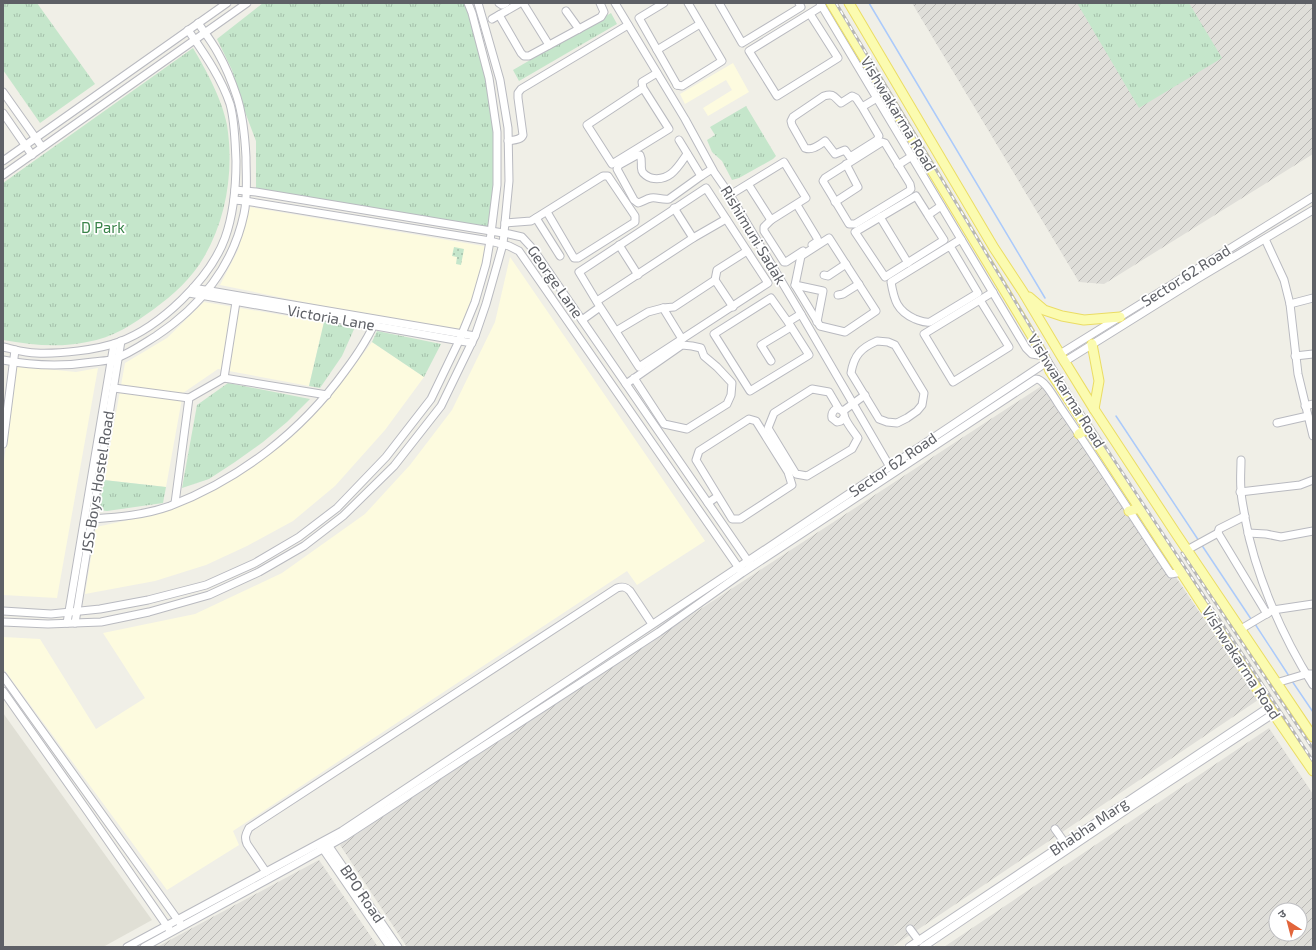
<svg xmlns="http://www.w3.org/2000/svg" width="1316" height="950" font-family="'Exo 2','Noto Sans Devanagari',sans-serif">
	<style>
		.commercial { fill: #fdfbdf }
		.industrial { fill: url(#industrial-furrows); fill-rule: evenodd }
		.education { fill: #e0dfd5 }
		.grass { fill: url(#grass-dots) }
		.park { fill: url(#park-tufts) }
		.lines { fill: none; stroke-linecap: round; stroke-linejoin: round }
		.stream { stroke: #abcafb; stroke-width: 1.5 }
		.minor-casing { stroke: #b9bac0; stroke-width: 9 }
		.major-casing { stroke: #ebdd64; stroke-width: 11 }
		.minor { stroke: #fff; stroke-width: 7 }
		.major { stroke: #fbfbb0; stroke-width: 9 }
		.rail-casing { stroke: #b7b7b8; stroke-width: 3 }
		.rail { stroke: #fff; stroke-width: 1.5; stroke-dasharray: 4.5; stroke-linecap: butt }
		.labels { text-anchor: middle; stroke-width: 3.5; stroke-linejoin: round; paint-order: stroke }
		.street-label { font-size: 15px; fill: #5e6066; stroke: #fff }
		.park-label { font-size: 15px; fill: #398349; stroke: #fff }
	</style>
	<defs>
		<pattern id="industrial-furrows" width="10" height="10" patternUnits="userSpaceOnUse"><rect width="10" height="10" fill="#dfded9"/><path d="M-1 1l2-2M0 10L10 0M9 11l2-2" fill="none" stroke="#b8b7b4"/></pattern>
		<pattern id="grass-dots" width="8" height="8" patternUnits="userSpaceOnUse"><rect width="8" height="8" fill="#c5e6cb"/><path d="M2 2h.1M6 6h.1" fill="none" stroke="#a3bea9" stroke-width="1.8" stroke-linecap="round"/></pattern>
		<pattern id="park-tufts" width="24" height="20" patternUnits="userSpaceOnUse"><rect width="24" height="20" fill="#c5e6cb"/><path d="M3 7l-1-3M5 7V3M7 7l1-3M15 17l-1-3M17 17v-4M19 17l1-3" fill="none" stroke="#a3bea9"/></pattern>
	</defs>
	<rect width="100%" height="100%" fill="#f0efe7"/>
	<g class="commercial">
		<path d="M733,63L749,92L708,116L703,108L732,90L726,80L685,104L680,94Z"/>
		<path d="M250,207L489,247L463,331L456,333L220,285L238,250Z"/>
		<path d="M510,257L705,541L637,585L627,571L233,831L239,845L167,890L3,668V637L40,639L96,729L145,698L103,633L195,614L282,573L365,514L410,465L452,410L495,322Z"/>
		<path d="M204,302L324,322L309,386L218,369L183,393L166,487L104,480L125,363L167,338Z"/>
		<path d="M372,342L424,377L385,430L335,486L293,521L247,546L206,565L155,581L85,594L96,527L157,514L197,499L256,464L297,432L329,399Z"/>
		<path d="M17,366L76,372L98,368L57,598L3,595V468Z"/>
	</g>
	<g class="industrial">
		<path d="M912,3H1313V154L1104,284L1079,282Z"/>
		<path d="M1046,383L1258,700L892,947H407L340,845Z"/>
		<path d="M1269,728L1313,794V947H944ZM1276,910H1300V934H1276Z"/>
		<path d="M319,860L378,947H157Z"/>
	</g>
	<path class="education" d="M3,713L152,920L103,947H3Z"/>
	<path class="grass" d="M454,247L464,249L461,265L456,264L457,257L452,256Z"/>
	<g class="park">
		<path d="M3,3H37L95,84L40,123L3,70Z"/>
		<path d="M263,3H467L474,20L495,123L497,177L491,231L256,192V141L242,104L232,70L217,39Z"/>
		<path d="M1077,3H1189L1222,58L1139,108Z"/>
		<path d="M611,13L617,24L519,81L513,70Z"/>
		<path d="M193,48C206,70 222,99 227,125C234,169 227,218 204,257C192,278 173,295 154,309C133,324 113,338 87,342C59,348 31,345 3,340V183Z"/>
		<path d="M746,106L776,156L773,159L739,178L732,180L722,161L712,152L707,140L715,135L710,127Z"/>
		<path d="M324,322L355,327L342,356L320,388L309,386Z"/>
		<path d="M377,331L441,344L424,377L372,342Z"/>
		<path d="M228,383L310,399L287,422L263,442L235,462L209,479L182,488L197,405Z"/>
		<path d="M104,480L166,487L163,503L107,511L99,510Z"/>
	</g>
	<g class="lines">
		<g class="stream">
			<path d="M869,3L1045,298"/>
			<path d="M1116,416L1199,541"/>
			<path d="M1201,544L1251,619"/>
			<path d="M1255,624L1289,676"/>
			<path d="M1292,681L1313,712"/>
		</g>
		<defs>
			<g id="minor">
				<path d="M499,3L502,5L506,3"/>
				<path d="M523,3L549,45"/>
				<path d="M615,3L685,119L714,172L730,195L798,309L890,467"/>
				<path d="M664,3L639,18L677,85"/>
				<path d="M719,3L742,43L801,7L799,3"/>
				<path d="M820,3L1026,348L1032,354L1044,356"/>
				<path d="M566,11L579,29"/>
				<path d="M810,14L838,58L777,96L749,51L822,6"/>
				<path d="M499,15L521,53L524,56H529L601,17L604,12L600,3"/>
				<path d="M492,19L520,3"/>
				<path d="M657,50L700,24"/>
				<path d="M677,85L682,86L722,61L688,3"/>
				<path d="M643,88L669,129L612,164L587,125L643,88L642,82L657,73"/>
				<path d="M3,92L42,147"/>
				<path d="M862,107L879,136L877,140L850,157L845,150L835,154L825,141C819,145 812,151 805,148L792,125L791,121L793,117L824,96C834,93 834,97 841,103L852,96L856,98L862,107L877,98"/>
				<path d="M3,113L32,155"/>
				<path d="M679,140L701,176L712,169"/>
				<path d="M508,141C514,140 521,140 523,135L518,98V93L521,89L628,25"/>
				<path d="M882,142L885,143L910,184L911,189L909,191L855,224H849L823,181L825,178Z"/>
				<path d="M687,154C678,167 670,182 651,178C648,177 643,174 642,171C640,165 643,161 640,155H637L619,165L617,169L634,200L638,203C642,202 646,199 651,198C657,197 662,200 669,199L701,176"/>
				<path d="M3,161L227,3"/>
				<path d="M898,165L912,156"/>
				<path d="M3,175L247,3"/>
				<path d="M235,190L256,192L509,234L522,237L533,249L750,564"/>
				<path d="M730,195L784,162L806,198L771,220L748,184"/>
				<path d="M234,200L245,201L490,241L509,246L519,251L741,571"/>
				<path d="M835,202L858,187L846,164"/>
				<path d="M797,205L817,238L818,241L812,245"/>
				<path d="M674,208L693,238"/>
				<path d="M928,215L916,196L855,232L885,277L944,240L928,215L941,206"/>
				<path d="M880,217L908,263"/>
				<path d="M536,218L560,256"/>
				<path d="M771,220L764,227V231L784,262H786L803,251"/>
				<path d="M505,223L531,221L603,176H608L635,216V222L578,258H574L547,212"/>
				<path d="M829,238L876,311L845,332L820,326L795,285L801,256Z"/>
				<path d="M1265,239L1284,280L1290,304L1298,374L1313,436"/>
				<path d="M619,245L638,275"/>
				<path d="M950,246L978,293L930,322C924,323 921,321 915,319C897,311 894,300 891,282L961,239"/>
				<path d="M824,275L828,276L846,264"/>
				<path d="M715,280L733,307"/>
				<path d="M795,285L823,291L817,322"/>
				<path d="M193,288L475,336"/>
				<path d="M189,293L472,343"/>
				<path d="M838,295L843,294L859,284"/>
				<path d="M980,300L1009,347L953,382L924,334L993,292"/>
				<path d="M597,301L693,238L726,219"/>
				<path d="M1290,304L1313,298"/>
				<path d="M663,308L682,339"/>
				<path d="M582,320L600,307L579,272L706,188L768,283L639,367L600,307"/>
				<path d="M788,322L771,298L714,334L750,391L809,355L788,322L801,314"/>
				<path d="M616,331L648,312L663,308L674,307L715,280L717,270L747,251"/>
				<path d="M877,341L888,342L895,345L924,393L922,405L917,411L907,418L897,423L887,422L879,419L851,373C854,355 861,348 877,341Z"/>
				<path d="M3,347C13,349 25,353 36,353C59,354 98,350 119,342C160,327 210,279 225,238C234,213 236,187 236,161C235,141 235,122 230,104C221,77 203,52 188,30"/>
				<path d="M1060,354L1313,197"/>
				<path d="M1295,356L1313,354"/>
				<path d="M3,360C34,366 61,367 93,362C100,361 107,361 114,359C129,354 143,344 156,336C200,307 233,266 244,214C248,196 246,176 246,157C245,137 243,116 237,97C232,82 226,67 218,53C212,42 205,33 198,23"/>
				<path d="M771,361L761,345L791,327"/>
				<path d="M1064,362L1197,279L1313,210"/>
				<path d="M224,378L236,302"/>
				<path d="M626,384L682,345L692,346L701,348L704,356L717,367L732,383L731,395L727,404L687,429L664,424L634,378"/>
				<path d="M114,388L189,398"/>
				<path d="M1305,406L1313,404"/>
				<path d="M839,409L829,392L812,389L774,413L768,428L796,474L807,476L852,449L858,438C854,432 848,425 845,418C844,416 845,412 841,410C835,406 831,413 832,418L837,422L841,421L844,417"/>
				<path d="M843,411L865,395"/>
				<path d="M1277,423L1308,416"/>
				<path d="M3,444L15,350"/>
				<path d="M1241,460C1241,470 1240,480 1241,490C1241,499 1244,509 1245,518C1255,574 1282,636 1313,685"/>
				<path d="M1240,492L1300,485L1313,480"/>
				<path d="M175,503L189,398L224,378L327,395"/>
				<path d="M708,503L718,496L696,460L699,451L749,419L756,421L788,472L792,485L740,519H732L718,496"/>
				<path d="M92,519C119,517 145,515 170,506C240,479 301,432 345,371C357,355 368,339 376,320"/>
				<path d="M1218,533L1219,529L1245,516"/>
				<path d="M1248,533L1266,534L1281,537L1313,531"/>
				<path d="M1187,550L1218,533L1267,614"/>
				<path d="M3,611L51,614L100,609L148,600L206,585L255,563L299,537L337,508L386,457L431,399L459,341L475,302L486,264L490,241L497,185V132L489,78L472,13L468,3"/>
				<path d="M3,622L48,624L101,622L149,612L209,595L259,572L304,546L343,516L394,466L441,406L475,336L486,304L503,244L504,233L509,181L508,128L500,80L478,3"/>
				<path d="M67,623L114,344"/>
				<path d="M75,623L121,341"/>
				<path d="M1241,629L1273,610L1313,604"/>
				<path d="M3,676L180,923"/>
				<path d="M1276,683L1306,674H1313"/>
				<path d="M3,691L88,812L169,929"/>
				<path d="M1055,829L1065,843"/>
				<path d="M326,842L398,947"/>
				<path d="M321,846L390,947"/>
				<path d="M266,872L247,844C244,837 246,834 249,828L617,588C623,586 626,587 630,591L652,624"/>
				<path d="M910,929L919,941"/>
				<path d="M127,947L342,831L1047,362"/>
				<path d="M144,947L294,865L344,837L659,632L742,573L1036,379C1045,379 1056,401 1061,408C1099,463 1134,519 1171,574L1182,572"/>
				<path d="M909,947L1269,707"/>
				<path d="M923,947L1132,806L1273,714"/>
			</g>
			<g id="major">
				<path d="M831,3L1044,356L1050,371L1269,707L1313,771"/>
				<path d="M849,3L994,248L1023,292L1060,354L1094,409L1177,535L1313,737"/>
				<path d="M1029,297L1044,310L1062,316L1084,320L1120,317"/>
				<path d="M1092,344L1099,381L1094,409"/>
				<path d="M1079,434L1088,428"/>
				<path d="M1129,511L1140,508"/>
			</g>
		</defs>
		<use href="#minor" class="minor-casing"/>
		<use href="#major" class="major-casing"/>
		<use href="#minor" class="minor"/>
		<use href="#major" class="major"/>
		<defs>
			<g id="rail">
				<path d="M836,3L1075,401L1313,761"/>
				<path d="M1182,553L1313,749"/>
			</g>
		</defs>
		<use href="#rail" class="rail-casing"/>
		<use href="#rail" class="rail"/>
	</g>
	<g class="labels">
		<g class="street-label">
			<text transform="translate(898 114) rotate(59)" y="5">Vishwakarma Road</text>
			<text transform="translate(753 235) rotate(59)" y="5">Rishimuni Sadak</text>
			<text transform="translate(1186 276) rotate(-32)" y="5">Sector 62 Road</text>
			<text transform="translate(555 282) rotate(55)" y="5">George Lane</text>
			<text transform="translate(331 318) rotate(10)" y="5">Victoria Lane</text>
			<text transform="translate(1066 391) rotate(58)" y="5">Vishwakarma Road</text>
			<text transform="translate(893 465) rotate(-34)" y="5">Sector 62 Road</text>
			<text transform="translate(98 482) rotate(-81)" y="5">JSS Boys Hostel Road</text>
			<text transform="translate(1241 663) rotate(57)" y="5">Vishwakarma Road</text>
			<text transform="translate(1089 827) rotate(-34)" y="5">Bhabha Marg</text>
			<text transform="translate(362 894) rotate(56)" y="5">BPO Road</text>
		</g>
		<g class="park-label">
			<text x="103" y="233">D Park</text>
		</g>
	</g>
	<rect width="1316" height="950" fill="none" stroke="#5e6066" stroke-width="8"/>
	<g transform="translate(1288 922) rotate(324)"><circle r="19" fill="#ffffff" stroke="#bfbfc2"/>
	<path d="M0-3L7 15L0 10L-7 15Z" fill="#e2653b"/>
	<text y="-6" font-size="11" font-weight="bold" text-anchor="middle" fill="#5e6066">उ</text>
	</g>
</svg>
